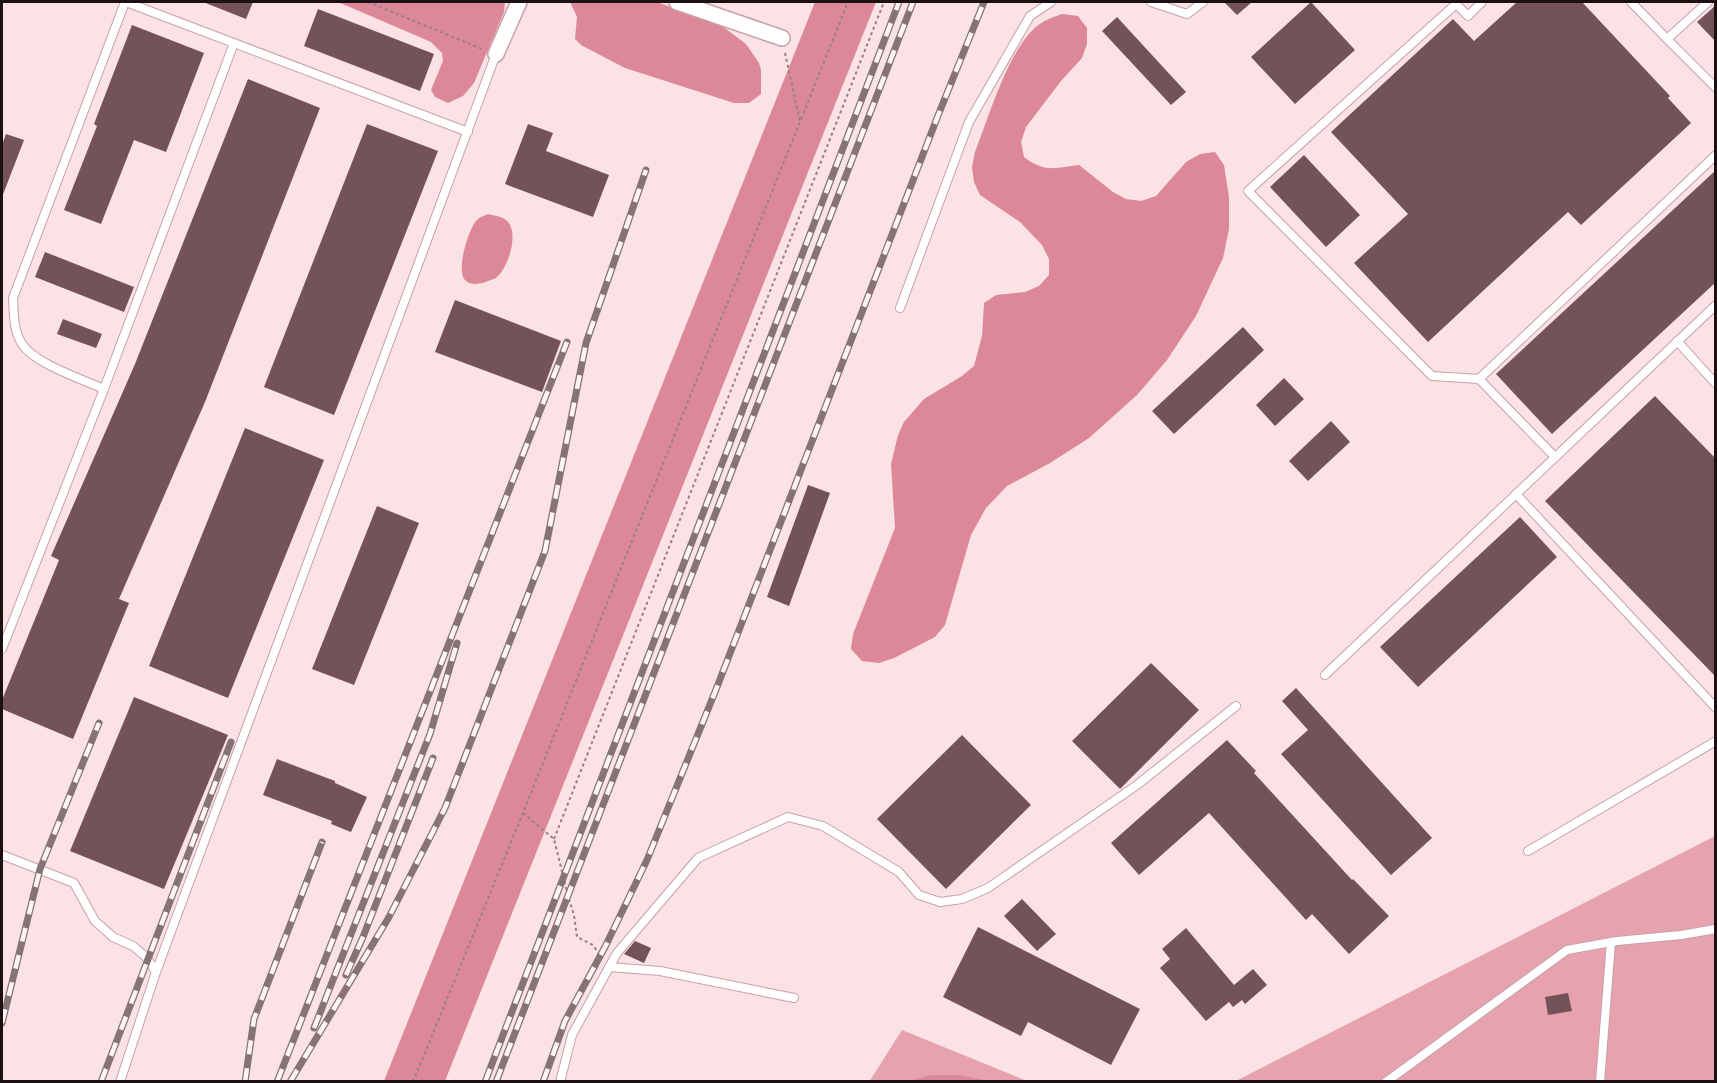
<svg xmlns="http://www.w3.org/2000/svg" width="1717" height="1083" font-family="'DM Sans',sans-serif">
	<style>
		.green { fill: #e6a3af }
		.forest { fill: #dc8898 }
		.building { fill: #745358 }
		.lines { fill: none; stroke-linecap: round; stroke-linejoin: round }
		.service-casing { stroke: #c7a1a7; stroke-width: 10 }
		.minor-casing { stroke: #c7a1a7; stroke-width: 18 }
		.path { stroke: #948184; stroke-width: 2; stroke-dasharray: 3 3; stroke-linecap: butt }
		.service { stroke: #fff; stroke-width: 8 }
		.minor { stroke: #fff; stroke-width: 15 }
		.rail-casing { stroke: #867376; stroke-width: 7 }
		.rail { stroke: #fcf4f5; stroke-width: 4.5; stroke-dasharray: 14; stroke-linecap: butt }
	</style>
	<rect width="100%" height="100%" fill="#fae2e5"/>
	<g class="green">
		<path d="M1715,836V1081H1236Z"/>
		<path d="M902,1030L1027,1081L869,1082Z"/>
	</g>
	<g class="forest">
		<path d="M338,2H505L504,12L474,83L463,96L448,103L435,97L431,90L443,61L442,53L431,42Z"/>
		<path d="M570,2H657L722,26L746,44L759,63L761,70V94L749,103H734L625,68L581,45L575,39L577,17Z"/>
		<path d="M815,2H876L445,1081H384Z"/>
		<path d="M1062,14L1078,16L1087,28V44L1082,58L1061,81L1026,127L1021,142L1024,157C1045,173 1055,168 1079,165L1113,192L1126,199L1141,201L1156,196L1186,162L1200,154L1215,152L1224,165L1229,197V229L1223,258L1196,316L1167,360L1137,395L1089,438L1050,463L1007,486L986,508L971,535L945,625L935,637L894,658L879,663L862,661L851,649L853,634L895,528L891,464L898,435L904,422L924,399L962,376L974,366L982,336L984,303L996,295L1025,292L1039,286L1049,275V259L1042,245L1020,222L980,195L974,182L972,167L975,152C989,117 1008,50 1037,26C1045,20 1053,17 1062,14Z"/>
		<path d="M488,214C495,216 504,216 509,223C518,237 508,268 496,278C492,280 487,281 483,283C477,284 471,285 466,281C455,272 468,231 476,221C479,217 484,216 488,214Z"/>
		<path d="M931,1075H958L990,1081H910Z"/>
	</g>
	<g class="building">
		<path d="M203,2H253L246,19Z"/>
		<path d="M1224,2H1252L1237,15Z"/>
		<path d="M1311,2L1355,50L1295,104L1251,57Z"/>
		<path d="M1517,2H1582L1670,96L1668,98L1691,123L1581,225L1568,212L1428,342L1354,263L1408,214L1331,132L1453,19L1474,41Z"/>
		<path d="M1716,5V42L1697,22Z"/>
		<path d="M318,9L434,54L420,91L304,46Z"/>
		<path d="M1117,17L1186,92L1171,105L1102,31Z"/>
		<path d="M132,25L204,53L166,152L134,140L101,224L64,210L97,126L94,124Z"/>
		<path d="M248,79L320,108L205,402L119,599L129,603L73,739L2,709V700L59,560L51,556L135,364Z"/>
		<path d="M367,124L438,151L334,415L264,387Z"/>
		<path d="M528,124L553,133L546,151L609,175L593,217L505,184Z"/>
		<path d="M6,134L24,140L2,197V145Z"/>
		<path d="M1304,155L1360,215L1326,247L1270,187Z"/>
		<path d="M1716,170V282L1552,434L1496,374Z"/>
		<path d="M45,252L134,287L124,312L35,277Z"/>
		<path d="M455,300L561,341L542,392L435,352Z"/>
		<path d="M63,319L102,334L96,348L57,334Z"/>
		<path d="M1243,327L1264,350L1174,434L1152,411Z"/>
		<path d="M1284,378L1304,399L1275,426L1256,405Z"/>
		<path d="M1655,396L1716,459V677L1545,501Z"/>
		<path d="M1331,421L1350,442L1308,481L1289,461Z"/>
		<path d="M245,428L324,460L228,698L149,666Z"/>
		<path d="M808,485L830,493L789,606L767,597Z"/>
		<path d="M377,506L419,523L354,685L312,669Z"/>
		<path d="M1520,517L1557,557L1418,687L1380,647Z"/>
		<path d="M1151,663L1199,710L1120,789L1072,741Z"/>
		<path d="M1296,688L1432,838L1391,875L1281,754L1308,730L1282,701Z"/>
		<path d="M134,697L228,735L164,889L70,851Z"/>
		<path d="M962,735L1031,805L946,889L877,819Z"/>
		<path d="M1227,740L1256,771L1254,773L1352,880L1353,879L1389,916L1349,954L1312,914L1306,920L1209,813L1139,875L1111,843Z"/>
		<path d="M277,759L335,781V783L367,797L351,832L331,824L332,821L263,795Z"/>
		<path d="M1022,899L1056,934L1037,951L1004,916Z"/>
		<path d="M978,927L1140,1009L1111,1065L1028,1022L1021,1036L943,997Z"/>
		<path d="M1186,928L1234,985L1253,969L1267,985L1245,1004L1242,1000L1233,1007L1229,1002L1206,1021L1160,968L1170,959L1162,949Z"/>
		<path d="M635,941L651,948L644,963L624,954Z"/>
		<path d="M1568,993L1572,1011L1548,1015L1545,997Z"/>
	</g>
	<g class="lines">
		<defs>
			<g id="service">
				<path d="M126,2L468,132"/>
				<path d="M1151,2L1187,14L1203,2"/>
				<path d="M1482,2L1468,16L1456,4L1248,191L1432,376L1479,379L1716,155"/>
				<path d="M1631,2L1667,39L1708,2"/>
				<path d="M1667,39L1716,88"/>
				<path d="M900,308L969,122L1030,16L1051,2"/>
				<path d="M1677,341L1716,384"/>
				<path d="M1479,379L1555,457"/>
				<path d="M104,389C82,379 35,364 22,344C13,330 14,313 13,298L125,2"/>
				<path d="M1516,494L1716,708"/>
				<path d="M2,649L104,389L234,43"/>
				<path d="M1325,675L1716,305"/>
				<path d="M1528,851L1716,741"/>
				<path d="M2,855L74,883L95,921L113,937L133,946L146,957L156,972"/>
				<path d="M609,967L660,971L794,998"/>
				<path d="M120,1082L156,972L496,54"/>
				<path d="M560,1082L572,1035L617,953L698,858L788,817L823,826L899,872L919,895L940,902L962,899L988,888L1137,785L1236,706"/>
				<path d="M1386,1082L1567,950L1617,941L1681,935L1716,929"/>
				<path d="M1600,1082L1611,942"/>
			</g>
			<g id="minor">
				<path d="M677,2L782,38"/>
				<path d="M496,54L519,2"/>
			</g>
		</defs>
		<use href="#service" class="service-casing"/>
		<use href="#minor" class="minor-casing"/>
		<g class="path">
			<path d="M368,2L482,49"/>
			<path d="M785,53L800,121"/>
			<path d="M523,813L554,839L568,896L574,915L577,937L593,945L601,957"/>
			<path d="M554,839L884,2"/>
			<path d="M413,1082L523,813L848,2"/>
		</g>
		<use href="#service" class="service"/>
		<use href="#minor" class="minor"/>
		<defs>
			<g id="rail">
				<path d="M346,975L363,937L433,758"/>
				<path d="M2,1023L40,869L99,723"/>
				<path d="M314,1028L430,734L457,643"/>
				<path d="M101,1082L231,742"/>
				<path d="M245,1082L254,1019L322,842"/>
				<path d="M277,1082L567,342"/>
				<path d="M290,1082L389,917L445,808L545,551L586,343L646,170"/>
				<path d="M485,1082L899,2"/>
				<path d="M496,1082L913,2"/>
				<path d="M543,1082L565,1021L605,947L647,860L717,687L939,113L984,2"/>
			</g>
		</defs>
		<use href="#rail" class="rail-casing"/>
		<use href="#rail" class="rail"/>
	</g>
	<rect width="1717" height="1083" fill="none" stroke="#1d1012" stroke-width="6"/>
</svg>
